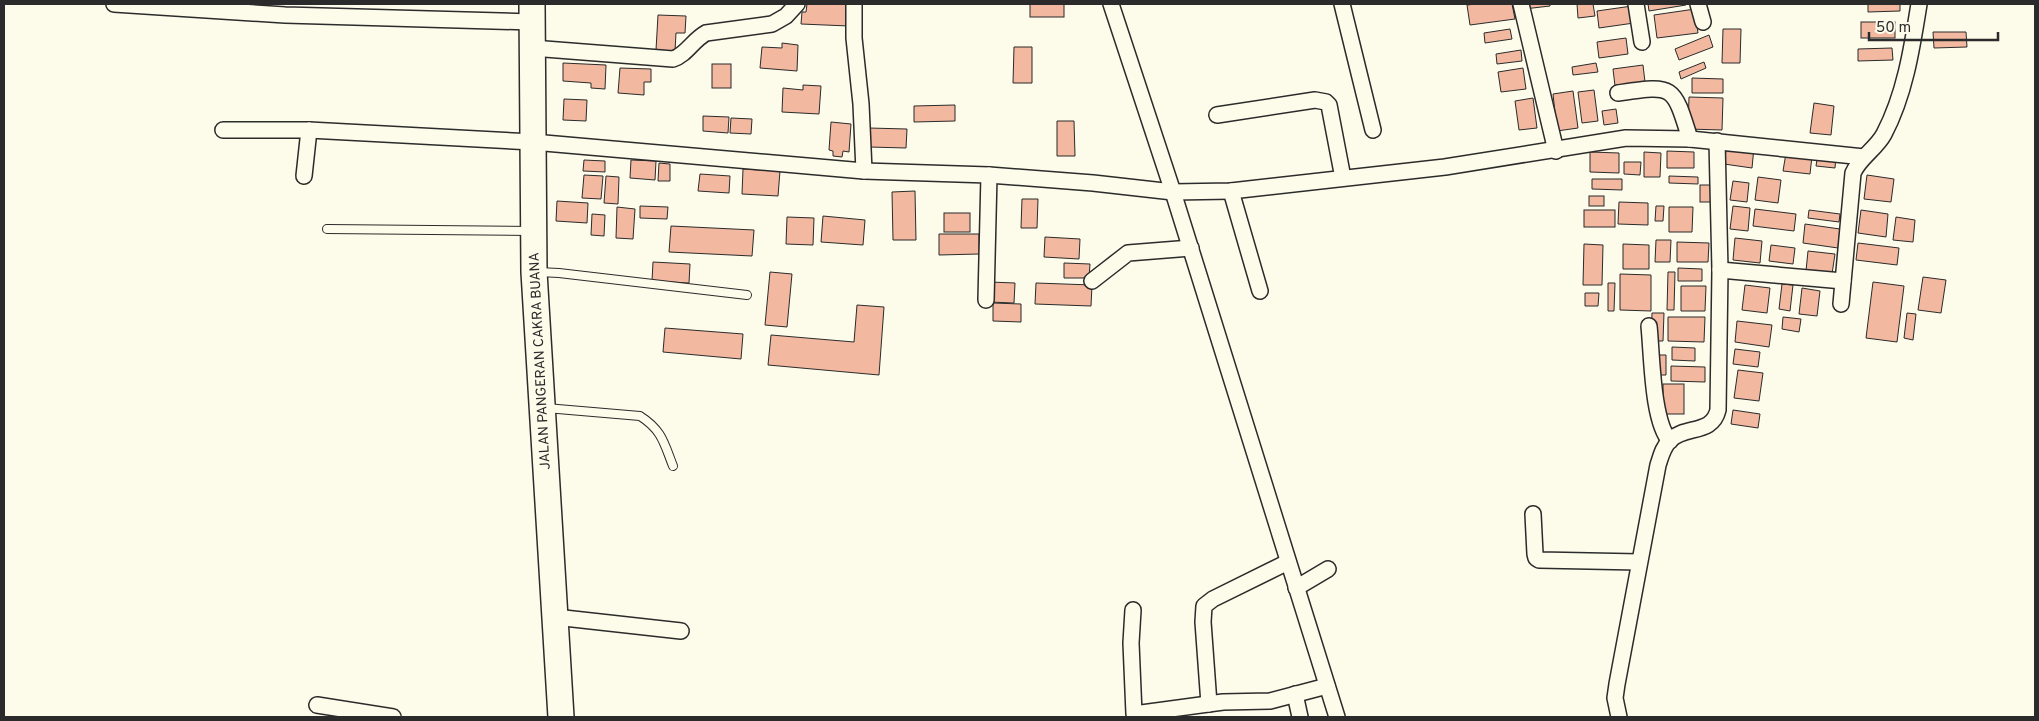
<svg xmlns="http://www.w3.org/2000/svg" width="2039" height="721" font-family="Overpass,sans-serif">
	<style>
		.building { fill: #f2b8a0; stroke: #2b2b2b }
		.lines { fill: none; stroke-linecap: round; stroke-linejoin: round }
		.service-casing { stroke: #2b2b2b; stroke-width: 10 }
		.minor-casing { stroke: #2b2b2b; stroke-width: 18 }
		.primary-casing { stroke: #2b2b2b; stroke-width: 28 }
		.service { stroke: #fdfbea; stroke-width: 8 }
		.minor { stroke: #fdfbea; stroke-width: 15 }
		.primary { stroke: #fdfbea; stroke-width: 25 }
		.labels { text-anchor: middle; stroke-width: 4; stroke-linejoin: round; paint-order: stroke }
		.street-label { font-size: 14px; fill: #2b2b2b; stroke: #fdfbea }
	</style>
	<rect width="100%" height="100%" fill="#fdfbea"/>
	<g class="building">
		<path d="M807,4H849V26L801,24L802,12H806Z"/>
		<rect x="1030" y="4" width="34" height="13"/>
		<path d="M1476,4H1512L1515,19L1470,25L1467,5Z"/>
		<path d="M1524,4H1550V6L1524,9Z"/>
		<path d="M1577,4H1593L1595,16L1578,18Z"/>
		<path d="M1648,4H1686V5L1649,11Z"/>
		<path d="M1868,4H1900V11L1868,12Z"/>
		<path d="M1632,6L1634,23L1599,28L1597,11Z"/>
		<path d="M1695,9L1698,33L1657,38L1654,15Z"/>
		<path d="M658,15L686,16L685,33H676L675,51L656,50Z"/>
		<rect x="1861" y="22" width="34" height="16"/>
		<path d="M1510,29L1512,39L1485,43L1484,33Z"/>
		<path d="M1723,29H1741L1740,63H1722Z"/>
		<path d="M1933,32H1966L1967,47L1934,48Z"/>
		<path d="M1709,35L1713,47L1679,60L1675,49Z"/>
		<path d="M1626,38L1628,54L1599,58L1597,42Z"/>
		<path d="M782,43L798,45L797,71L760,68L762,47L782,48Z"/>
		<path d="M1014,47H1032V83H1013Z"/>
		<path d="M1892,48L1893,60L1858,61V49Z"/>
		<path d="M1521,50L1522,61L1497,64L1496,54Z"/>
		<path d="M1704,62L1706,68L1681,79L1679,72Z"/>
		<path d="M563,63L606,65L605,89L591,88V83L563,81Z"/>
		<path d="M1596,63L1598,72L1573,75L1572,67Z"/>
		<rect x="712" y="64" width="19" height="24"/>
		<path d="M1643,65L1645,82L1615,86L1613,69Z"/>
		<path d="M620,68L651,69V82H644V95L618,93Z"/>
		<path d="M1523,68L1526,89L1501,92L1498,72Z"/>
		<path d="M1692,78L1723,79V93H1692Z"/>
		<path d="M803,85L821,86L819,114L782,112L783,88L803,90Z"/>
		<path d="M1594,90L1598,121L1582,123L1578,92Z"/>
		<path d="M1573,91L1578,128L1557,131L1553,94Z"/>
		<path d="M1689,97L1723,98L1722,130L1688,129Z"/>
		<path d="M1533,98L1537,128L1519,130L1515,101Z"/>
		<path d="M564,99L587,100L586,121L563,120Z"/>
		<path d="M1814,103L1834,106L1831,135L1810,133Z"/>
		<path d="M955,105V121L914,122V106Z"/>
		<path d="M1616,109L1618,123L1604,125L1602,111Z"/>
		<path d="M703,116L729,117L728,133L703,131Z"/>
		<path d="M731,118L752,119L751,134L730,133Z"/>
		<path d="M1057,121H1074L1075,156H1057Z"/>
		<path d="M831,122L851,124L849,152L843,151L842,157L833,156V151L829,150Z"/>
		<path d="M869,128L907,129L906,148L869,147Z"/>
		<path d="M1727,144L1754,147L1752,168L1724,164Z"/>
		<path d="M1667,151L1694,152V168H1667Z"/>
		<path d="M1590,152L1619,153V173L1590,172Z"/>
		<path d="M1644,152L1661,153L1660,177H1644Z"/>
		<path d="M1786,153L1812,156L1810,174L1783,171Z"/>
		<path d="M1818,153L1836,156L1835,168L1816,166Z"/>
		<path d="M584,160L605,161V172L583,171Z"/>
		<path d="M631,160L656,161L655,180L630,178Z"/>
		<path d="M1624,162H1641L1640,175L1624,174Z"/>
		<path d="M659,163L670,164V181H658Z"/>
		<path d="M743,169L780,171L778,196L742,194Z"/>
		<path d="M700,174L730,176L729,193L698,191Z"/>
		<path d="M584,175L603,176L601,199L582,198Z"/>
		<path d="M1867,175L1894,179L1891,202L1864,199Z"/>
		<path d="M606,176L619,177L618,204L604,203Z"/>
		<path d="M1669,176L1698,177V184L1669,183Z"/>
		<path d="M1758,177L1781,180L1778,203L1755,200Z"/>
		<path d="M1592,179H1622V190L1592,189Z"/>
		<path d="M1733,181L1749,183L1747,202L1730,200Z"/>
		<rect x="1700" y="185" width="13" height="17"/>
		<path d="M915,191L916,240H893L892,192Z"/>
		<rect x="1589" y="196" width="15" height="10"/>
		<path d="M1022,199H1038L1037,228H1021Z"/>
		<path d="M557,201L588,203L587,223L556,221Z"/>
		<path d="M1619,202L1648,203V225L1618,224Z"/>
		<path d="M640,206L668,207L667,219L640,218Z"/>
		<path d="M1656,206H1664L1663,221H1655Z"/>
		<path d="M1733,206L1750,208L1748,231L1730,229Z"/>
		<path d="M617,207L635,209L633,239L616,238Z"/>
		<path d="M1669,207H1693L1692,232H1669Z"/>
		<path d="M1755,209L1796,214L1794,231L1753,226Z"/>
		<rect x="1584" y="210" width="31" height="17"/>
		<path d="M1809,210L1840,214L1839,222L1808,218Z"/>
		<path d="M1861,210L1888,214L1886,237L1858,233Z"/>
		<rect x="944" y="213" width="26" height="19"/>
		<path d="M592,214L605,215L604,236L591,235Z"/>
		<path d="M823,216L865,220L863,245L821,242Z"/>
		<path d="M787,217L814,218L813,245L786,244Z"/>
		<path d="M1896,217L1915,220L1913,242L1893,240Z"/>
		<path d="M1805,224L1840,229L1838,248L1803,243Z"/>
		<path d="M671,226L754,230L752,256L669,252Z"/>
		<path d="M939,234H979V254L939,255Z"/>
		<path d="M1045,237L1080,239L1079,259L1044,257Z"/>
		<path d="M1735,238L1762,241L1760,263L1733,260Z"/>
		<path d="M1656,240H1671L1670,262H1655Z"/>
		<path d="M1677,242L1709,243L1708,262H1677Z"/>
		<path d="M1858,243L1899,248L1897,265L1856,260Z"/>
		<path d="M1584,244L1603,245L1602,285H1583Z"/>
		<path d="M1623,244L1649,245V269H1623Z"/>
		<path d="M1771,245L1795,248L1793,264L1769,261Z"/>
		<path d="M1808,251L1835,254L1832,274L1806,271Z"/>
		<path d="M653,262L690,264L689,283L652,281Z"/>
		<path d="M1064,263L1090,264L1089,278H1064Z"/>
		<path d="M1678,268L1702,269V281H1678Z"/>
		<path d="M770,272L792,274L787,327L765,325Z"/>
		<path d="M1668,272H1675L1674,310H1667Z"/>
		<path d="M1620,274L1651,275V311L1620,310Z"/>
		<path d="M1923,277L1946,280L1941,313L1918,310Z"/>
		<path d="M990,282L1015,283L1014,303L989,302Z"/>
		<path d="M1873,282L1904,286L1897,342L1866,338Z"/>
		<path d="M1036,283L1092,285L1091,306L1035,304Z"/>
		<path d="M1608,283H1615L1614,311H1608Z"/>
		<path d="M1782,284L1793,285L1790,311L1779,309Z"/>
		<path d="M1745,285L1770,288L1767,313L1742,310Z"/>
		<path d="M1681,286H1706L1705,311H1681Z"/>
		<path d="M1802,288L1820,291L1817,316L1799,314Z"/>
		<path d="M1585,293H1599L1598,306H1585Z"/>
		<path d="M993,303L1021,304V322L993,321Z"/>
		<path d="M857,305L884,307L879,375L768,365L771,335L854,342Z"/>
		<path d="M1652,313H1664L1663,341H1651Z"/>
		<path d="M1907,313L1916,314L1913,340L1904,338Z"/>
		<path d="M1668,317H1705L1704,342L1668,341Z"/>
		<path d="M1783,317L1801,319L1799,332L1782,329Z"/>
		<path d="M1737,321L1772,325L1769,347L1735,342Z"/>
		<path d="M665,328L743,334L741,359L663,352Z"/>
		<path d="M1672,347L1695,348V361L1672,360Z"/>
		<path d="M1735,349L1760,352L1758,367L1733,364Z"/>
		<path d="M1658,355H1666V375H1657Z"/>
		<path d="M1671,366L1705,367V382L1671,381Z"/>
		<path d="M1738,370L1763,373L1759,401L1734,398Z"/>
		<rect x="1663" y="384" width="21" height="30"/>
		<path d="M1733,410L1760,414L1758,428L1731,424Z"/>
	</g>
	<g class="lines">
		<defs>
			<g id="service">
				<path d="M327,229L531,231"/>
				<path d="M538,272L559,273L747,295"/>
				<path d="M546,408L640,416C662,430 664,443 673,466"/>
			</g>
			<g id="minor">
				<path d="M114,4L285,15L532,22"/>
				<path d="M854,4V38L861,104L864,171"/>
				<path d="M1111,4L1173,192L1337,717"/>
				<path d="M1342,4L1373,130"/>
				<path d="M1521,4L1556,151"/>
				<path d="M1636,4L1642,42"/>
				<path d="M1698,4L1703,22"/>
				<path d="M532,48L673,59C686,55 693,40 706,33L772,24L786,16L797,4"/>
				<path d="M1618,93C1674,85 1673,84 1690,139"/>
				<path d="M1217,115L1315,100L1326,102L1329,105L1343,178"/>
				<path d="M223,130H309L533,142L864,171L989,175L1093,183L1173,192L1231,191L1445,167L1626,138L1690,139L1864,157"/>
				<path d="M304,176L309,130"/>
				<path d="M1231,191L1260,291"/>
				<path d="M1720,270L1843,281"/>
				<path d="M1092,281L1128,253L1191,248"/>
				<path d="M986,300L989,175"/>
				<path d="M1841,304L1853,173C1860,157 1876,149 1884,134C1905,94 1912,48 1919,4"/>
				<path d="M1649,326C1652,354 1652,422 1670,441"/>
				<path d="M1533,514L1535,554L1536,558L1539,560L1639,562"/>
				<path d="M1296,588L1328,569"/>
				<path d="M1133,610L1131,643L1134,714L1223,702L1270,701L1327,686"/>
				<path d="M555,617L681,631"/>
				<path d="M1295,694L1300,717"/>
				<path d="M1209,704L1203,622L1204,606L1213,599L1288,562"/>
				<path d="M317,705L393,717"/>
				<path d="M1619,717L1615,698L1617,684L1658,465C1661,456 1663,447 1670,440C1686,425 1712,435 1718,410L1720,270L1717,141"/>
			</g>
			<path id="primary" d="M532,4L534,272L561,717"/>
		</defs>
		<use href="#service" class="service-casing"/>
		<use href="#minor" class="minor-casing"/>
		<use href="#primary" class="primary-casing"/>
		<use href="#service" class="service"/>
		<use href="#minor" class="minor"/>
		<use href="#primary" class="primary"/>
	</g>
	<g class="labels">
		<g class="street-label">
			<text transform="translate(539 361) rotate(-93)" y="5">JALAN PANGERAN CAKRA BUANA</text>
		</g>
	</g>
	<rect width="2039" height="721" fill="none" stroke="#2b2b2b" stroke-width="10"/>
	<path d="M1869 32v8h129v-8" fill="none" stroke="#2b2b2b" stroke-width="2.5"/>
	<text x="1876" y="32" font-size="15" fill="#2b2b2b" stroke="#fdfbea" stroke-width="4" paint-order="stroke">50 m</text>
</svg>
